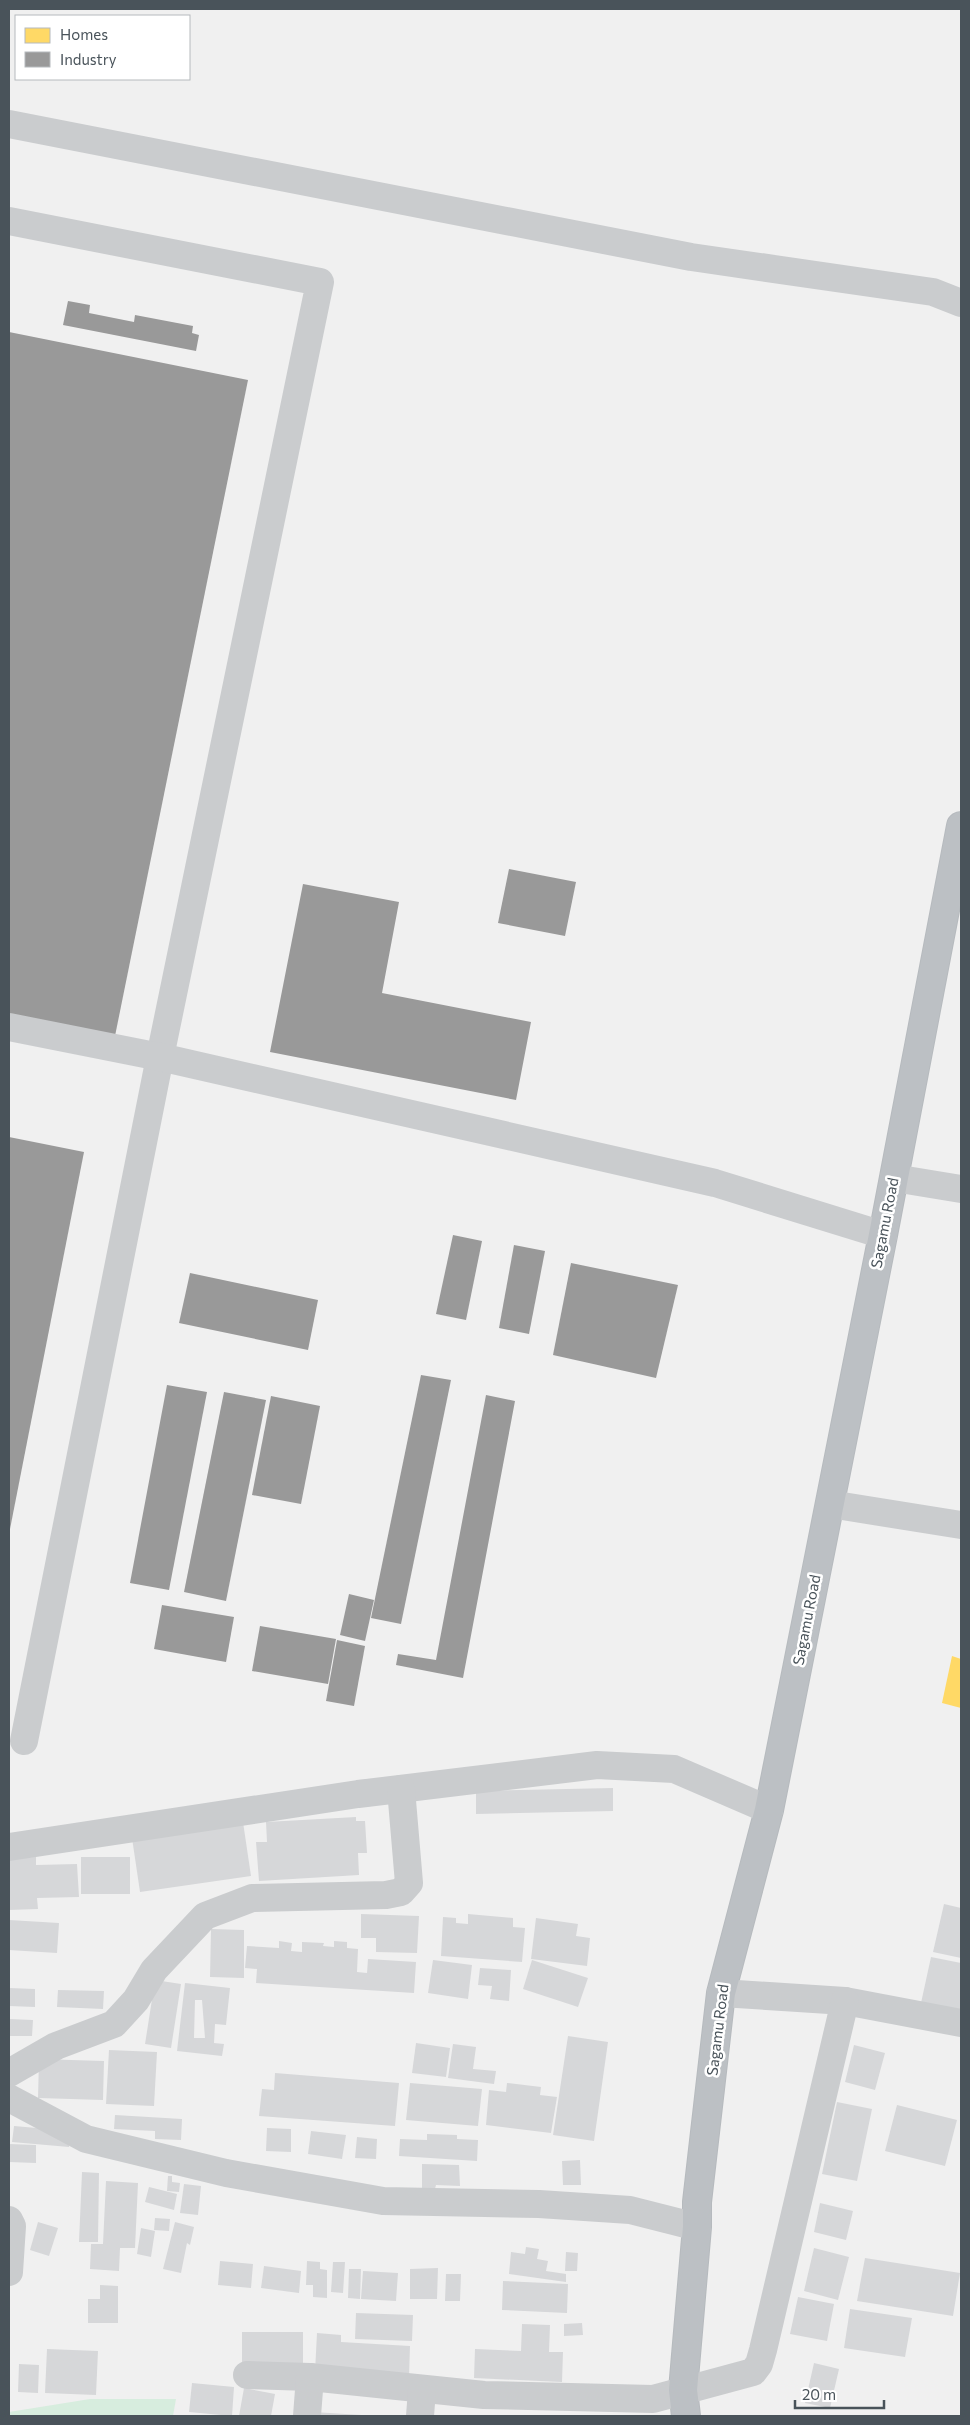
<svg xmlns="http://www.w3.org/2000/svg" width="970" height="2425" font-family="Commissioner,sans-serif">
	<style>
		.green { fill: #d7edde }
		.homes { fill: #ffd966 }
		.industry { fill: #999 }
		.building { fill: #d6d7d9; fill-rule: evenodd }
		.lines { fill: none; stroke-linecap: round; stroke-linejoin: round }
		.highway-casing { stroke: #b6babe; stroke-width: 30 }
		.minor { stroke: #caccce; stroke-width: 28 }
		.highway { stroke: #bcc0c4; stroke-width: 28 }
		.labels { text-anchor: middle; stroke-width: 5; stroke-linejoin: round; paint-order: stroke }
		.street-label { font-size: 15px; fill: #49535a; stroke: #fff }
	</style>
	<rect width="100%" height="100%" fill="#f0f0f0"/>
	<path class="green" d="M90,2399H176L173,2416H9V2412Z"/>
	<path class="homes" d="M952,1656L961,1659V1708L942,1703Z"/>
	<g class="industry">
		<path d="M68,301L90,305L89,313L134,322L135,315L193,326L192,333L199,335L196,351L63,325Z"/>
		<path d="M9,332L248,380L115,1036L9,1014Z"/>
		<path d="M509,869L576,882L565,936L498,923Z"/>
		<path d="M303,884L399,902L382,993L531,1022L516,1100L270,1052Z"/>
		<path d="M9,1137L84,1152L10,1529H9Z"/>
		<path d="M453,1235L482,1241L466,1320L436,1314Z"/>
		<path d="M514,1245L545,1251L529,1334L499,1328Z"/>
		<path d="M571,1263L678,1285L656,1378L553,1355Z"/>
		<path d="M190,1273L318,1300L308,1350L179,1323Z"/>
		<path d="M421,1375L451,1380L401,1624L371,1618Z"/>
		<path d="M167,1385L207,1392L169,1590L130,1583Z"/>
		<path d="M224,1392L266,1400L226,1601L184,1592Z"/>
		<path d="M486,1395L515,1401L463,1678L396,1665L398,1654L436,1660Z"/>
		<path d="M271,1396L320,1406L301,1504L252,1495Z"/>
		<path d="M349,1594L374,1600L365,1641L340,1635Z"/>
		<path d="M162,1605L234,1617L226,1662L154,1649Z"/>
		<path d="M260,1626L336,1639L328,1684L252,1671Z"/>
		<path d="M337,1640L365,1646L354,1706L326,1701Z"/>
	</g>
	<g class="building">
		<path d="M613,1788V1811L476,1814V1791Z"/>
		<path d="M356,1817V1821H365L367,1853H358L359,1875L259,1881L256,1842H267L266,1822Z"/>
		<path d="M243,1822L251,1876L140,1892L132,1838Z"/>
		<path d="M36,1857V1865L77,1864L79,1897L37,1898L38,1909L9,1910V1858Z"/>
		<rect x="81" y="1857" width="49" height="37"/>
		<path d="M944,1904L961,1908V1958L933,1952Z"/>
		<path d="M361,1914L419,1916L417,1953L376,1952V1938H361Z"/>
		<path d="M468,1914L513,1918V1927L525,1928L522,1962L441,1956L443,1917L456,1918V1923L468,1924Z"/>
		<path d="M536,1918L578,1924L576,1936L590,1938L587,1966L531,1959Z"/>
		<path d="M9,1920L59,1923L57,1953L9,1950Z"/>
		<path d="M211,1929L244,1930V1978L210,1977Z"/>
		<path d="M279,1941L292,1943L291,1951L302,1952V1942L324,1943L323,1946L334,1947V1941L347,1942V1948L358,1949L357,1972L367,1973L368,1959L416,1962L414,1993L256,1983L257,1969L245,1968L247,1946L279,1948Z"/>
		<path d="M931,1957L961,1963V2011L921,2003Z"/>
		<path d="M433,1960L472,1965L468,1999L428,1993Z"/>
		<path d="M532,1960L588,1978L578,2007L523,1989Z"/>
		<path d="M480,1968L511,1970L509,2001L490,1999L492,1986L478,1985Z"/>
		<path d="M155,1980L181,1984L171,2048L145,2044Z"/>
		<path d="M185,1983L230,1988L226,2025L215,2024L214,2043L224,2044L222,2056L177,2051ZM195,2000H202L205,2038H194Z"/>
		<path d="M9,1988L35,1989V2007L9,2006Z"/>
		<path d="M58,1990L104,1991L103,2009L57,2007Z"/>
		<path d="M9,2019L33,2020L32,2036H9Z"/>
		<path d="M568,2036L608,2042L594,2141L553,2135Z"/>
		<path d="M416,2043L450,2048L446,2077L412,2073Z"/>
		<path d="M453,2044L476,2047L473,2069L496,2071L494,2084L448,2078Z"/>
		<path d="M854,2045L885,2053L875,2090L845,2082Z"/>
		<path d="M109,2050L157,2052L154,2106L106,2104Z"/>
		<path d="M39,2059L104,2061L103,2100L38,2098Z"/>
		<path d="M275,2073L399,2083L395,2126L259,2116L262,2089L274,2090Z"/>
		<path d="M410,2083L482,2089L478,2126L406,2120Z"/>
		<path d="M507,2083L541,2087L540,2095L557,2097L551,2133L486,2125L489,2090L506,2092Z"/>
		<path d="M837,2102L872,2109L857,2181L822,2174Z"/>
		<path d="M897,2105L957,2120L945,2166L885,2151Z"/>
		<path d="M115,2115L182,2119L181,2140L155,2139V2131L114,2129Z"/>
		<path d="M14,2126L71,2131L69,2147L12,2142Z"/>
		<path d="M267,2128L291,2129V2152L266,2151Z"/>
		<path d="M311,2131L346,2135L342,2159L308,2154Z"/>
		<path d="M427,2134L457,2135V2139L478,2140L477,2161L399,2156L400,2139L427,2140Z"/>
		<path d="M357,2137L377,2139L376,2159L355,2158Z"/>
		<path d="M9,2144L36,2145V2163L9,2162Z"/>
		<path d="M580,2160L581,2185H563L562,2161Z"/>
		<path d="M422,2164L459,2165L460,2186L436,2185L435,2189H422Z"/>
		<path d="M82,2172L99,2173L98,2242H79Z"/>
		<path d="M168,2176H172V2182L180,2183L179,2192L167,2191Z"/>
		<path d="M106,2181L138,2183L135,2248H120L119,2271L90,2269L91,2244H103Z"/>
		<path d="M184,2184L201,2186L198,2215L180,2213Z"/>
		<path d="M149,2187L177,2194L174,2210L145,2202Z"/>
		<path d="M820,2203L853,2211L846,2240L814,2232Z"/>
		<path d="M155,2218L170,2219L169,2231L154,2230Z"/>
		<path d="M38,2222L58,2228L49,2256L30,2250Z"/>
		<path d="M175,2222L194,2227L190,2245L187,2243L181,2273L163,2269Z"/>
		<path d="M141,2228L155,2231L151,2257L137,2254Z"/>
		<path d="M526,2247L539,2249L537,2259L548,2261L546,2271L566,2274V2282L509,2274L511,2252L525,2254Z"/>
		<path d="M814,2248L849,2257L838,2300L804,2291Z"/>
		<path d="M566,2252L578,2253L577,2271H565Z"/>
		<path d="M865,2258L960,2273L953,2316L857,2301Z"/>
		<path d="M220,2261L253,2264L251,2288L218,2285Z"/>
		<path d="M307,2261L320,2262V2269L327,2270V2298L313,2297V2285H306Z"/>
		<path d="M333,2262H345L343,2293L331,2292Z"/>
		<path d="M264,2266L301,2271L299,2293L261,2288Z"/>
		<path d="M438,2268L437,2299H410V2269Z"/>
		<path d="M349,2269H361L360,2299L348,2298Z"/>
		<path d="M363,2271L398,2273L396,2301L361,2299Z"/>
		<path d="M446,2274H461L460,2301H445Z"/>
		<path d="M503,2281L568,2284L567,2313L502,2310Z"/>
		<path d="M100,2285L118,2286V2323H88V2299H100Z"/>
		<path d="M798,2297L834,2304L827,2341L790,2334Z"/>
		<path d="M850,2309L912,2318L905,2357L844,2348Z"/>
		<path d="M356,2313L413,2315L412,2341L355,2339Z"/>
		<path d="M582,2323L583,2335L564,2336V2324Z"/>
		<path d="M522,2324L550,2325L549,2352H563L562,2382L474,2378L475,2349L521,2351Z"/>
		<rect x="242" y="2332" width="61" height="33"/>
		<path d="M317,2333L341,2335V2342L410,2346L409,2377L315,2372Z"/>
		<path d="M47,2349L98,2351L96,2395L45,2393Z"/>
		<path d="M814,2363L839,2369L830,2408L805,2403Z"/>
		<path d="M19,2364L39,2365L38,2393L18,2392Z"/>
		<path d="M192,2383L234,2387L232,2416L189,2412Z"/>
		<path d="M244,2388L275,2394L271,2416H239Z"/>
		<path d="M313,2412L362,2415V2416H313Z"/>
	</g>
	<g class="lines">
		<defs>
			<path id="highway" d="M686,2416L683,2390L697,2227V2202L721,1993L769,1810L883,1235L961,826"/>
		</defs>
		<use href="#highway" class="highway-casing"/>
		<g class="minor">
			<path d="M9,124L691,257L933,292L961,303"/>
			<path d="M9,221L320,282L160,1057L24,1741"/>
			<path d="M9,1027L160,1057L715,1183L883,1235"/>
			<path d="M894,1178L961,1189"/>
			<path d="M830,1504L961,1525"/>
			<path d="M9,1847L358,1794L597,1765L674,1769L769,1810"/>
			<path d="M721,1993L845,2001L961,2023"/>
			<path d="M9,2073L56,2046L114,2024L136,2000L154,1970L205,1916L252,1898L386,1895L401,1892L409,1883L401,1789"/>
			<path d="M9,2098L86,2139L226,2173L383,2201L539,2204L630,2210L697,2227"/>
			<path d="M9,2220L12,2226L9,2272"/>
			<path d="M247,2375L310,2377L484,2395L653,2399L753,2372L759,2364L763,2350L845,2001"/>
			<path d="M307,2416L310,2377"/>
			<path d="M420,2416L422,2390"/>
		</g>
		<use href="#highway" class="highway"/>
	</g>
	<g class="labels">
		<g class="street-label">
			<text transform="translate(885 1223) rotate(-79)" y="5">Sagamu Road</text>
			<text transform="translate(807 1620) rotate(-79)" y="5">Sagamu Road</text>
			<text transform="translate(718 2030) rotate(-83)" y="5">Sagamu Road</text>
		</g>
	</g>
	<rect width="970" height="2425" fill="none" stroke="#49535a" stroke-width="20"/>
	<rect x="15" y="15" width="175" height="65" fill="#ffffff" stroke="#b6babd"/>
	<rect x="25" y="28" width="25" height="15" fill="#ffd966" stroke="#b6babd"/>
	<text x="60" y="40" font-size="15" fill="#49535a">Homes</text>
	<rect x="25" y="52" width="25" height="15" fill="#999999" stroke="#b6babd"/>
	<text x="60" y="65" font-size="15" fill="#49535a">Industry</text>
	<path d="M795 2400v8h89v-8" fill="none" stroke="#49535a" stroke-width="2.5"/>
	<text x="802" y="2400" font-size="15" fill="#49535a" stroke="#ffffff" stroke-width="4" paint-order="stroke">20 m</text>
</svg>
